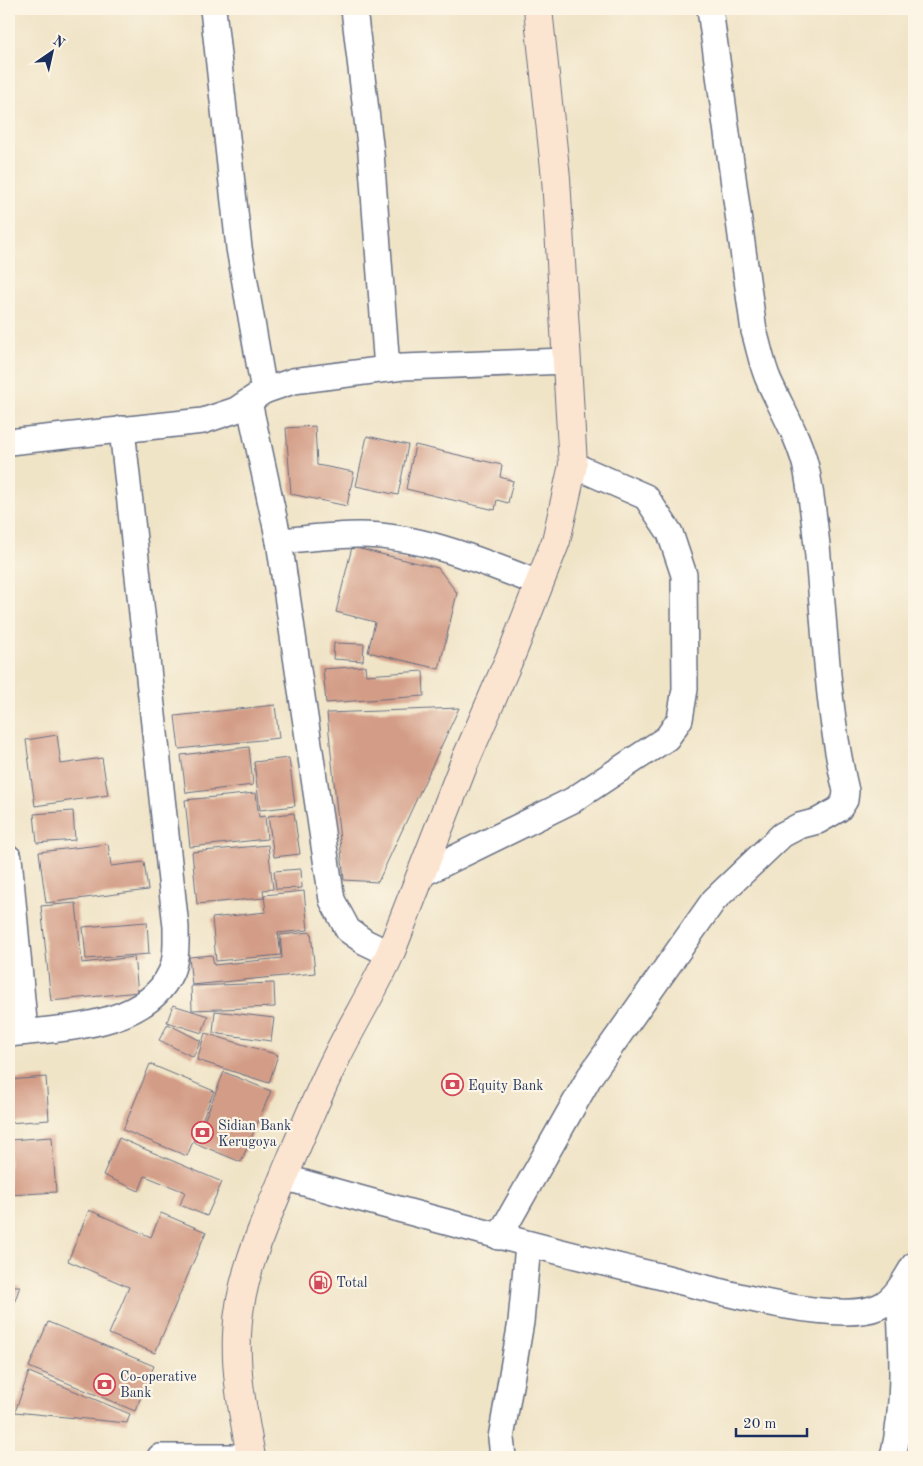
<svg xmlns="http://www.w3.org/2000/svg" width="923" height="1466" font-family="'Old Standard TT',serif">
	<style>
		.building { fill: #d39c86 }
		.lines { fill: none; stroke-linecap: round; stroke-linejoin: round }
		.minor-casing { stroke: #666e83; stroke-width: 28 }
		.secondary-casing { stroke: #666e83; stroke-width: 30 }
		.minor { stroke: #fff; stroke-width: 25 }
		.secondary { stroke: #fce5d0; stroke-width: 28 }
		.labels { text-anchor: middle; stroke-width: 4.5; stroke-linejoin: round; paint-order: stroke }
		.poi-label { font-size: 14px; fill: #1b2f5e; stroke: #fcf5e5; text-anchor: start }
	</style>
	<rect width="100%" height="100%" fill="#fcf5e5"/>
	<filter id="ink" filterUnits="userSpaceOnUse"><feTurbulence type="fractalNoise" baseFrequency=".02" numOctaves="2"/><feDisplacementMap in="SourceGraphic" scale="10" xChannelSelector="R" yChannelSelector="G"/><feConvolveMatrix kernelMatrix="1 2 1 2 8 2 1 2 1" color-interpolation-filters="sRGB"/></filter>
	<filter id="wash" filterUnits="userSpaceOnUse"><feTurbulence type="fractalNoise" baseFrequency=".0096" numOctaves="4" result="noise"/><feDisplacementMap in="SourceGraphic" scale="20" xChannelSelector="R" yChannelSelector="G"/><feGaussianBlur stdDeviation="1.12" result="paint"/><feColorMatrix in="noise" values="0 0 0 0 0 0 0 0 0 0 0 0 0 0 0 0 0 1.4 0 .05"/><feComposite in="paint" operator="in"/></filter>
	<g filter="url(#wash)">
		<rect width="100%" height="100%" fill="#f0e4c7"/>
		<g id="blocks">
			<g class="building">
				<path d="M315,426L317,465L354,472L347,506L291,494L286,428Z"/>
				<path d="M367,436L408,445L398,495L356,486Z"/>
				<path d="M415,445L502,465L500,477L513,481L508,503L497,500L495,510L406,489Z"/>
				<path d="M352,547L438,568L457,593L439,669L368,652L375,622L336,612Z"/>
				<path d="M334,643L364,644L363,661L333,659Z"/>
				<path d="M365,666L366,675L423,671L424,696L326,703L323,669Z"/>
				<path d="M275,705L279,738L179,749L175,716Z"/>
				<path d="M459,708L378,882L344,880L327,713Z"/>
				<path d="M57,735L61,764L102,758L108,795L35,806L26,740Z"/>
				<path d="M249,747L253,785L186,793L181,755Z"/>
				<path d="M289,758L295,806L260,810L254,762Z"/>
				<path d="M256,793L259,817L265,816L267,839L190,847L185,800Z"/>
				<path d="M73,811L75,840L37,843L34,814Z"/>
				<path d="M294,813L300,854L274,857L268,816Z"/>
				<path d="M108,844L111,866L144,862L148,890L46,903L39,852Z"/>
				<path d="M268,845L273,889L263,890L264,898L197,904L192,852Z"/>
				<path d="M301,869L302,888L276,889L274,871Z"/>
				<path d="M304,891L308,930L278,933L281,955L216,961L212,918L266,912L264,895Z"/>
				<path d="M76,903L82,963L134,957L138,992L51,1001L41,906Z"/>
				<path d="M147,922L149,954L86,959L83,927Z"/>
				<path d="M311,932L315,973L192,985L189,957L212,955L214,965L282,958L280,935Z"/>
				<path d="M274,983L275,1007L192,1010L191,986Z"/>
				<path d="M173,1005L208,1016L202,1033L167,1022Z"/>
				<path d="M215,1011L274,1018L271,1041L213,1033Z"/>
				<path d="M168,1024L201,1041L193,1057L159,1040Z"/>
				<path d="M205,1033L278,1055L269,1083L197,1060Z"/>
				<path d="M150,1064L214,1091L187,1156L123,1130Z"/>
				<path d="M224,1072L271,1091L241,1162L195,1143Z"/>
				<path d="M46,1077L49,1120L9,1123V1080Z"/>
				<path d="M52,1137L56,1192L9,1195V1140Z"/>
				<path d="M119,1138L222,1182L207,1216L180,1205L185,1192L145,1176L139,1191L103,1175Z"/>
				<path d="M89,1210L151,1237L161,1213L206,1232L155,1353L109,1334L129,1287L68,1261Z"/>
				<path d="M9,1286H20L9,1318Z"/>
				<path d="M48,1322L154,1366L135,1411L29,1367Z"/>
				<path d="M29,1372L130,1414L127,1423L15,1412Z"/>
			</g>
		</g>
	</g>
	<g filter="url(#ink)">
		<use href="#blocks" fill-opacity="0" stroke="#666e83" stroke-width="1"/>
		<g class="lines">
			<defs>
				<g id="minor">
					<path d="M213,9L239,248L264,391"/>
					<path d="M354,9L371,153L387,369"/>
					<path d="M249,402L279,541L332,900L348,930L365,942L390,954"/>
					<path d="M9,442L203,421L236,410L264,391L293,381L403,367L567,361"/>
					<path d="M279,541C305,539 332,535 359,535C421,535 481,561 538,583"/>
					<path d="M9,858L25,1032"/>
					<path d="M420,875L573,800L667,738L680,719L685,689L684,575L670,533L646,497L573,465"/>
					<path d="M9,1034C61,1028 146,1028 171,972C177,958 176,942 176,927L122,429"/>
					<path d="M283,1177C411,1213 538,1248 667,1278C714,1290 835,1325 878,1307C895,1300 905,1280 914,1265"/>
					<path d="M499,1237L590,1076L714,900L782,835L799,826L818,821L839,809L845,800L846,791C821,686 826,578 807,472C801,441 782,410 769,381C762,366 759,347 754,331L710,9"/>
					<path d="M160,1457H251"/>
					<path d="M503,1457L501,1438L521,1322L528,1245"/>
					<path d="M893,1457C906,1402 902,1347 899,1291"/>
				</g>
				<path id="secondary" d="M251,1457C244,1416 235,1376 237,1334C239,1282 260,1233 280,1186C298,1143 315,1100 336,1058C353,1023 374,990 390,954L463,766L514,648L556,541L573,465L556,178L538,9"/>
			</defs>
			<use href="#minor" class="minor-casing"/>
			<use href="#secondary" class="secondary-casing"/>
			<use href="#minor" class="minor"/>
			<use href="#secondary" class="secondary"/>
		</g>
	</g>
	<defs>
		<symbol id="bank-ring" viewBox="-11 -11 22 22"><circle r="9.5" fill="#fcf5e5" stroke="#d1495b" stroke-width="1.5"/><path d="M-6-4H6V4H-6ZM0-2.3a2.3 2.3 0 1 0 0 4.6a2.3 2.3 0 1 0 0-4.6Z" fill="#d1495b"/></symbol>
		<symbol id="fuel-ring" viewBox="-11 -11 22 22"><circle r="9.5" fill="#fcf5e5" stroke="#d1495b" stroke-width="1.5"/><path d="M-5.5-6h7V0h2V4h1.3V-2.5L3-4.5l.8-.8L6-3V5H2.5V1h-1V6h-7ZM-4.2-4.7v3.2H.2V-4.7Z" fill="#d1495b"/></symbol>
	</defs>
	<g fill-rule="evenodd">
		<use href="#bank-ring" x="440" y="1072" width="25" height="25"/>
		<use href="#bank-ring" x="190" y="1120" width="25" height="25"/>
		<use href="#fuel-ring" x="308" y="1270" width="25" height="25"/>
		<use href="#bank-ring" x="92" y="1372" width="25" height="25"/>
	</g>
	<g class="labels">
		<g class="poi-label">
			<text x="468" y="1090">Equity Bank</text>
			<text x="218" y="1130">Sidian Bank<tspan x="218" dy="16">Kerugoya</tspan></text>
			<text x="336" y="1287">Total</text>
			<text x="120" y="1381">Co-operative<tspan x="120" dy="16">Bank</tspan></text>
		</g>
	</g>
	<rect width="923" height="1466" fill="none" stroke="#fcf5e5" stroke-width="30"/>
	<g transform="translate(52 52) rotate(34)" stroke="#fcf5e5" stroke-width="4" paint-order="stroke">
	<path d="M0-4L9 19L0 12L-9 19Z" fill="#1b2f5e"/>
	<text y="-8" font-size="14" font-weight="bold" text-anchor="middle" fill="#1b2f5e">N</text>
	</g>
	<path d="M736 1428v8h71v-8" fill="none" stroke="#1b2f5e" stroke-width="2.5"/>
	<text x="743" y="1428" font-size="15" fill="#1b2f5e" stroke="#fcf5e5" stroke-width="4" paint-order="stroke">20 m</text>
</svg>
